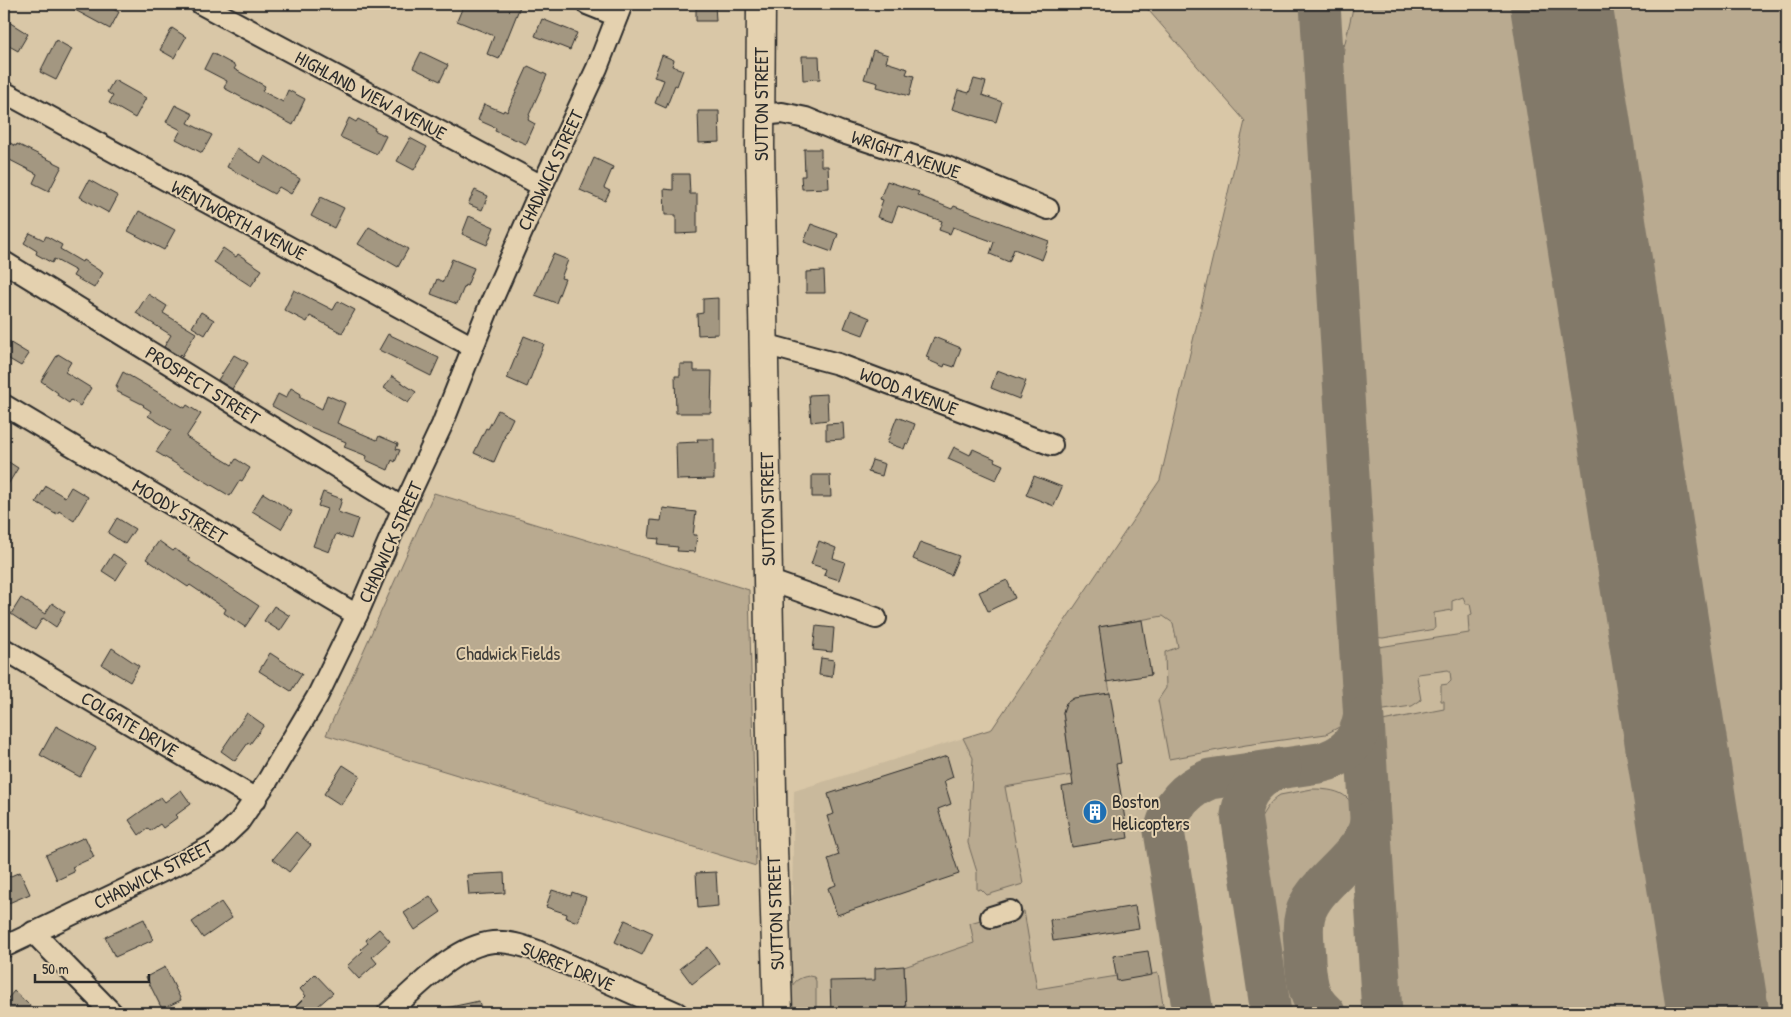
<svg xmlns="http://www.w3.org/2000/svg" width="1791" height="1017" font-family="'Patrick Hand',sans-serif">
	<style>
		.built { fill: #c9b99c }
		.green { fill: #b9aa90; stroke: #726a5e }
		.lines { fill: none; stroke-linecap: round; stroke-linejoin: round }
		.taxiway { stroke: #827969; stroke-width: 41 }
		.runway { stroke: #827969; stroke-width: 102 }
		.building { fill: #a39781; stroke: #2b2b2b }
		.minor-casing { stroke: #2b2b2b; stroke-width: 24 }
		.highway-casing { stroke: #2b2b2b; stroke-width: 31 }
		.minor { stroke: #e4d1af; stroke-width: 20 }
		.highway { stroke: #e4d1af; stroke-width: 28 }
		.labels { text-anchor: middle; stroke-width: 4; stroke-linejoin: round; paint-order: stroke }
		.street-label { font-size: 19px; fill: #2b2b2b; stroke: #e4d1af }
		.park-label { font-size: 19px; fill: #403e3a; stroke: #e4d1af }
		.poi-label { font-size: 19px; fill: #2b2b2b; stroke: #e4d1af; text-anchor: start }
	</style>
	<rect width="100%" height="100%" fill="#d9c7a7"/>
	<filter id="ink" filterUnits="userSpaceOnUse"><feTurbulence type="fractalNoise" baseFrequency=".02" numOctaves="2"/><feDisplacementMap in="SourceGraphic" scale="10" xChannelSelector="R" yChannelSelector="G"/><feConvolveMatrix kernelMatrix="1 2 1 2 8 2 1 2 1" color-interpolation-filters="sRGB"/></filter>
	<g filter="url(#ink)">
		<path class="built" d="M1143,4H1787V1013H790L794,791L992,729L1160,480L1245,121Z"/>
		<g class="green">
			<path d="M1143,4H1309L1352,707L1347,719L1341,726L1326,734L1246,745L1169,759L1158,700L1166,688L1165,652L1178,647L1173,623L1163,616L1099,627L1110,693L1074,698L1066,703L1063,712L1071,770L1078,774L1005,787L1023,884L987,895L981,889L977,890V872L968,843L973,758L963,738L992,729L1160,480L1245,121Z"/>
			<path d="M1354,4H1526L1684,1013H1395L1377,722L1444,709V701H1441V685L1448,684L1451,681L1450,671L1448,670L1418,674L1417,677L1421,700L1412,706L1377,711L1373,652L1379,647L1469,633L1468,616L1472,614L1470,604H1466L1463,597L1452,601V610L1434,613L1435,629L1383,638L1372,637L1350,282L1342,75L1344,47Z"/>
			<path d="M1601,4H1787V1013H1756Z"/>
			<path d="M434,493L749,590L756,866L326,735Z"/>
			<path d="M1312,789C1345,789 1354,797 1359,829L1290,906L1296,1001L1306,1013H1289L1260,819C1265,810 1271,800 1280,795Z"/>
			<path d="M1024,911L1037,989L1117,976L1118,980L1158,973L1163,1005L1120,1013H906L904,967L974,943L970,923L991,917Z"/>
			<path d="M809,976L814,977L816,981V1013H790C790,995 787,979 809,976Z"/>
		</g>
		<g class="lines">
			<g class="taxiway">
				<path d="M1320,4L1382,1013"/>
				<path d="M1193,1013L1164,831C1171,806 1185,789 1210,779L1319,763C1343,758 1359,742 1363,718"/>
				<path d="M1271,1013L1241,815C1244,791 1258,776 1281,768"/>
				<path d="M1325,1013C1308,999 1307,982 1305,961C1305,947 1301,930 1305,915C1313,882 1365,858 1370,822"/>
			</g>
			<path class="runway" d="M1561,4L1718,1013"/>
		</g>
		<g class="building">
			<path d="M64,4H103L119,12L110,29Z"/>
			<path d="M464,4H521L499,59L487,54L494,36L457,21Z"/>
			<path d="M696,4H715L716,21H696Z"/>
			<path d="M4,19L28,34L18,51L4,43Z"/>
			<path d="M542,19L577,33L570,50L535,36Z"/>
			<path d="M172,28L186,37L174,58L160,50Z"/>
			<path d="M56,40L72,49L56,80L40,72Z"/>
			<path d="M873,50L888,55L886,62L908,69L906,74L914,76L909,96L877,87L878,83L864,79Z"/>
			<path d="M421,52L448,65L440,81L413,68Z"/>
			<path d="M212,53L236,66L234,69L265,86L262,91L283,102L288,90L305,99L293,125L224,88L227,81L204,69Z"/>
			<path d="M662,55L674,60L672,66L683,70L677,86L675,85L666,108L655,103L664,80L654,77Z"/>
			<path d="M802,56H819L820,79L803,80Z"/>
			<path d="M528,66L547,75L529,115L530,116L528,120L535,124L526,144L495,131L496,128L478,120L484,104L503,112L504,110L507,112Z"/>
			<path d="M974,79L986,82L982,95L1002,102L996,122L952,109L958,90L969,93Z"/>
			<path d="M114,80L146,98L135,118L109,103L113,96L107,92Z"/>
			<path d="M175,105L193,114L188,123L212,135L202,153L176,139L181,130L166,122Z"/>
			<path d="M698,111H719L720,142L699,143Z"/>
			<path d="M349,118L356,122L358,119L375,128L374,130L386,136L377,154L340,137Z"/>
			<path d="M410,138L427,147L414,170L397,161Z"/>
			<path d="M8,142L16,146L17,144L62,166L49,191L33,183L37,174L4,157V150Z"/>
			<path d="M237,148L261,163L265,156L300,179L291,194L279,187L274,194L252,182V181L227,167Z"/>
			<path d="M804,149H821V166H828L829,188L802,189L801,176H805Z"/>
			<path d="M594,158L613,167L604,188L610,191L605,201L580,190Z"/>
			<path d="M673,174H689L690,194H697V233L676,234V215H665L664,189L673,190Z"/>
			<path d="M89,180L118,196L109,213L80,197Z"/>
			<path d="M887,181L919,192L917,195L952,209L954,206L1049,241L1042,260L1014,249L1009,262L990,254L994,242L953,227L950,234L939,230L942,221L898,206L892,222L877,217L883,200L880,199Z"/>
			<path d="M475,190L488,196L482,210L468,204Z"/>
			<path d="M321,197L344,208L334,228L311,216Z"/>
			<path d="M139,211L175,230L164,250L128,231Z"/>
			<path d="M469,216L494,227L487,245L462,234Z"/>
			<path d="M811,224L838,234L832,252L804,242Z"/>
			<path d="M369,227L408,249L398,267L358,244Z"/>
			<path d="M30,233L44,240L46,236L62,245L60,249L82,262L83,260L103,273L94,288L73,276L76,271L54,259L52,263L36,254L37,251L24,243Z"/>
			<path d="M223,248L236,257L238,254L262,270L251,286L214,262Z"/>
			<path d="M553,254L568,260L561,278L565,279L556,303L535,295Z"/>
			<path d="M452,259L474,268L467,286L465,285L457,304L431,294L437,279L443,282Z"/>
			<path d="M824,271L825,293H806V272Z"/>
			<path d="M294,290L333,310L338,301L355,310L342,333L310,316L307,322L284,310Z"/>
			<path d="M148,294L167,306L163,313L196,333L182,356L180,354L179,356L164,347L171,335L136,313Z"/>
			<path d="M718,298V334L698,335L697,314L703,313V299Z"/>
			<path d="M851,310L870,318L863,335L844,328Z"/>
			<path d="M201,312L214,320L205,335L192,327Z"/>
			<path d="M388,334L439,358L431,376L379,350Z"/>
			<path d="M524,336L544,344L527,387L507,378Z"/>
			<path d="M934,337L961,348L954,367L945,364L944,367L928,360L929,358L926,357Z"/>
			<path d="M4,339L29,354L21,366L4,356Z"/>
			<path d="M58,354L71,362L65,372L91,388L80,406L71,400L69,403L57,395L58,393L41,381Z"/>
			<path d="M234,355L248,363L232,389L218,380Z"/>
			<path d="M680,364H694V371H712L711,413H676L675,376H680Z"/>
			<path d="M997,370L1026,381L1019,399L991,388Z"/>
			<path d="M123,372L185,408L187,405L201,414L186,437L232,465L236,459L250,468L242,481L240,480L230,496L156,452L171,430L148,416L151,411L143,406L144,405L116,391L118,387L116,386Z"/>
			<path d="M392,376L416,392L408,403L384,388Z"/>
			<path d="M291,388L301,394L299,397L322,409L327,395L345,403L337,423L377,440L379,436L398,444L396,449L400,450L395,462L392,460L388,470L366,460L367,456L344,447L346,442L308,426L272,406L278,394L286,398Z"/>
			<path d="M827,394L828,420L811,422L809,395Z"/>
			<path d="M498,410L513,418L504,437H505L494,462L474,453L486,428L488,429Z"/>
			<path d="M897,417L915,424L908,444L906,443L904,449L887,443Z"/>
			<path d="M843,423L844,439L826,440V424Z"/>
			<path d="M697,439H714V479L677,480L676,443L698,442Z"/>
			<path d="M954,447L970,455L973,449L995,459L994,461L1003,465L996,480L948,459Z"/>
			<path d="M4,459L18,468L4,491Z"/>
			<path d="M872,460L885,464L882,476L868,472Z"/>
			<path d="M812,475H830L831,497H812Z"/>
			<path d="M1034,476L1062,487L1054,506L1026,495Z"/>
			<path d="M46,486L65,497L71,487L88,497L74,521L59,511L57,514L36,502Z"/>
			<path d="M323,492L342,499L338,512L358,519L351,539L336,534L329,552L313,546L327,509L318,506Z"/>
			<path d="M263,493L292,511L281,529L252,511Z"/>
			<path d="M663,508L696,512L693,535H697L695,552L677,551L678,547L658,545L659,539L649,538L651,520L661,521Z"/>
			<path d="M117,518L135,529L125,544L108,533Z"/>
			<path d="M159,541L173,551L175,549L190,559L189,561L217,580L218,579L259,606L245,627L224,613L226,609L190,585L188,587L146,559Z"/>
			<path d="M819,541L836,548L833,558L845,562L839,580L824,575L826,569L811,564Z"/>
			<path d="M920,542L959,556L951,575L913,559Z"/>
			<path d="M113,554L127,563L116,580L102,571Z"/>
			<path d="M1007,580L1015,598L988,611L979,592Z"/>
			<path d="M21,598L45,614L52,603L65,612L56,627L43,618L35,630L11,614Z"/>
			<path d="M274,606L290,616L280,631L264,621Z"/>
			<path d="M1142,620L1151,675L1107,682L1099,627Z"/>
			<path d="M816,626L834,628L832,652L813,650Z"/>
			<path d="M112,648L139,666L130,682L102,665Z"/>
			<path d="M270,653L302,674L291,691L259,671Z"/>
			<path d="M821,658L834,660L832,677L819,675Z"/>
			<path d="M1110,693L1121,763L1116,764L1128,838L1072,847L1062,787L1073,785L1063,712L1066,703L1074,698Z"/>
			<path d="M247,713L264,725L250,744L248,743L235,761L221,751Z"/>
			<path d="M56,726L96,748L80,777L40,755Z"/>
			<path d="M947,756L953,777L944,781L951,804L938,809L959,874L837,915L828,888L836,885L828,859L839,855L827,816L834,814L828,794Z"/>
			<path d="M343,765L360,776L341,805L324,794Z"/>
			<path d="M181,790L191,804L176,815L178,817L163,828L160,824L150,831L148,828L139,835L129,820L161,797L165,802Z"/>
			<path d="M296,832L311,845L289,872L273,859Z"/>
			<path d="M85,837L94,857L72,867L74,872L57,880L46,855Z"/>
			<path d="M20,872L30,894L4,905V879Z"/>
			<path d="M716,872L718,906L698,908L696,873Z"/>
			<path d="M504,873L505,893L469,895L467,875Z"/>
			<path d="M552,890L571,896L572,892L586,897L578,922L566,918L567,914L546,907Z"/>
			<path d="M430,896L441,912L415,930L404,913Z"/>
			<path d="M221,902L232,918L203,938L192,922Z"/>
			<path d="M1135,906L1139,928L1053,941L1050,920Z"/>
			<path d="M144,919L153,940L115,957L105,937Z"/>
			<path d="M625,920L653,933L642,955L615,942Z"/>
			<path d="M379,929L390,941L372,957L377,963L359,979L347,966L363,951L361,949L368,943L366,940Z"/>
			<path d="M708,947L719,963L692,984L680,968Z"/>
			<path d="M1148,951L1152,975L1117,981L1113,956Z"/>
			<path d="M904,966L906,1013H831L830,981L875,980V968Z"/>
			<path d="M165,967L181,1000L162,1009L146,977Z"/>
			<path d="M315,974L333,993L310,1013H289L306,996L300,989Z"/>
			<path d="M14,991L38,1013H9L4,1008V1003Z"/>
			<path d="M479,1001L482,1013H446V1008Z"/>
		</g>
		<g class="lines">
			<defs>
				<g id="minor">
					<path d="M201,4L542,186"/>
					<path d="M587,4L617,16"/>
					<path d="M4,92L473,347"/>
					<path d="M761,115L782,113L806,118L840,132L947,167L1048,209"/>
					<path d="M4,262L403,508"/>
					<path d="M764,344L838,364L1052,445"/>
					<path d="M4,405L357,615"/>
					<path d="M768,580L876,618"/>
					<path d="M4,649L256,799"/>
					<path d="M991,917L1010,911"/>
					<path d="M33,932L112,1013"/>
					<path d="M4,947L184,861L217,843L239,822L268,780L317,697L357,615L403,508L442,425L489,307L542,186L597,68L622,4"/>
					<path d="M388,1013C417,988 454,946 493,942C508,941 521,945 535,950L677,1013"/>
				</g>
				<path id="highway" d="M761,4L760,146L773,847L778,1013"/>
			</defs>
			<use href="#minor" class="minor-casing"/>
			<use href="#highway" class="highway-casing"/>
			<use href="#minor" class="minor"/>
			<use href="#highway" class="highway"/>
		</g>
	</g>
	<defs>
		<symbol id="building-disc" viewBox="-11 -11 22 22"><circle r="9.5" fill="#1f6fb2" stroke="#e4d1af"/><path d="M-4-6H4V6H1V3H-1V6H-4ZM-2.5-4.3h1.7v1.8h-1.7ZM.8-4.3h1.7v1.8H.8ZM-2.5-1h1.7V.8h-1.7ZM.8-1h1.7V.8H.8Z" fill="#fff"/></symbol>
	</defs>
	<g fill-rule="evenodd">
		<use href="#building-disc" x="1081" y="798" width="28" height="28"/>
	</g>
	<g class="labels">
		<g class="street-label">
			<text transform="translate(371 95) rotate(28)" y="7">HIGHLAND VIEW AVENUE</text>
			<text transform="translate(761 104) rotate(-90)" y="7">SUTTON STREET</text>
			<text transform="translate(906 154) rotate(19)" y="7">WRIGHT AVENUE</text>
			<text transform="translate(550 170) rotate(-65)" y="7">CHADWICK STREET</text>
			<text transform="translate(239 220) rotate(28)" y="7">WENTWORTH AVENUE</text>
			<text transform="translate(203 385) rotate(32)" y="7">PROSPECT STREET</text>
			<text transform="translate(909 391) rotate(21)" y="7">WOOD AVENUE</text>
			<text transform="translate(767 509) rotate(-91)" y="7">SUTTON STREET</text>
			<text transform="translate(180 511) rotate(31)" y="7">MOODY STREET</text>
			<text transform="translate(390 542) rotate(-66)" y="7">CHADWICK STREET</text>
			<text transform="translate(130 724) rotate(31)" y="7">COLGATE DRIVE</text>
			<text transform="translate(153 874) rotate(-27)" y="7">CHADWICK STREET</text>
			<text transform="translate(775 913) rotate(-92)" y="7">SUTTON STREET</text>
			<text transform="translate(568 966) rotate(23)" y="7">SURREY DRIVE</text>
		</g>
		<g class="park-label">
			<text x="508" y="660">Chadwick Fields</text>
		</g>
		<g class="poi-label">
			<text x="1112" y="808">Boston<tspan x="1112" dy="22">Helicopters</tspan></text>
		</g>
	</g>
	<rect width="1791" height="1017" fill="none" stroke="#e4d1af" stroke-width="20"/>
	<rect x="10" y="10" width="1771" height="997" fill="none" stroke="#2b2b2b" stroke-width="2" filter="url(#ink)"/>
	<path d="M35 974v8h114v-8" fill="none" stroke="#2b2b2b" stroke-width="2.5"/>
	<text x="42" y="974" font-size="15" fill="#2b2b2b" stroke="#e4d1af" stroke-width="4" paint-order="stroke">50 m</text>
</svg>
